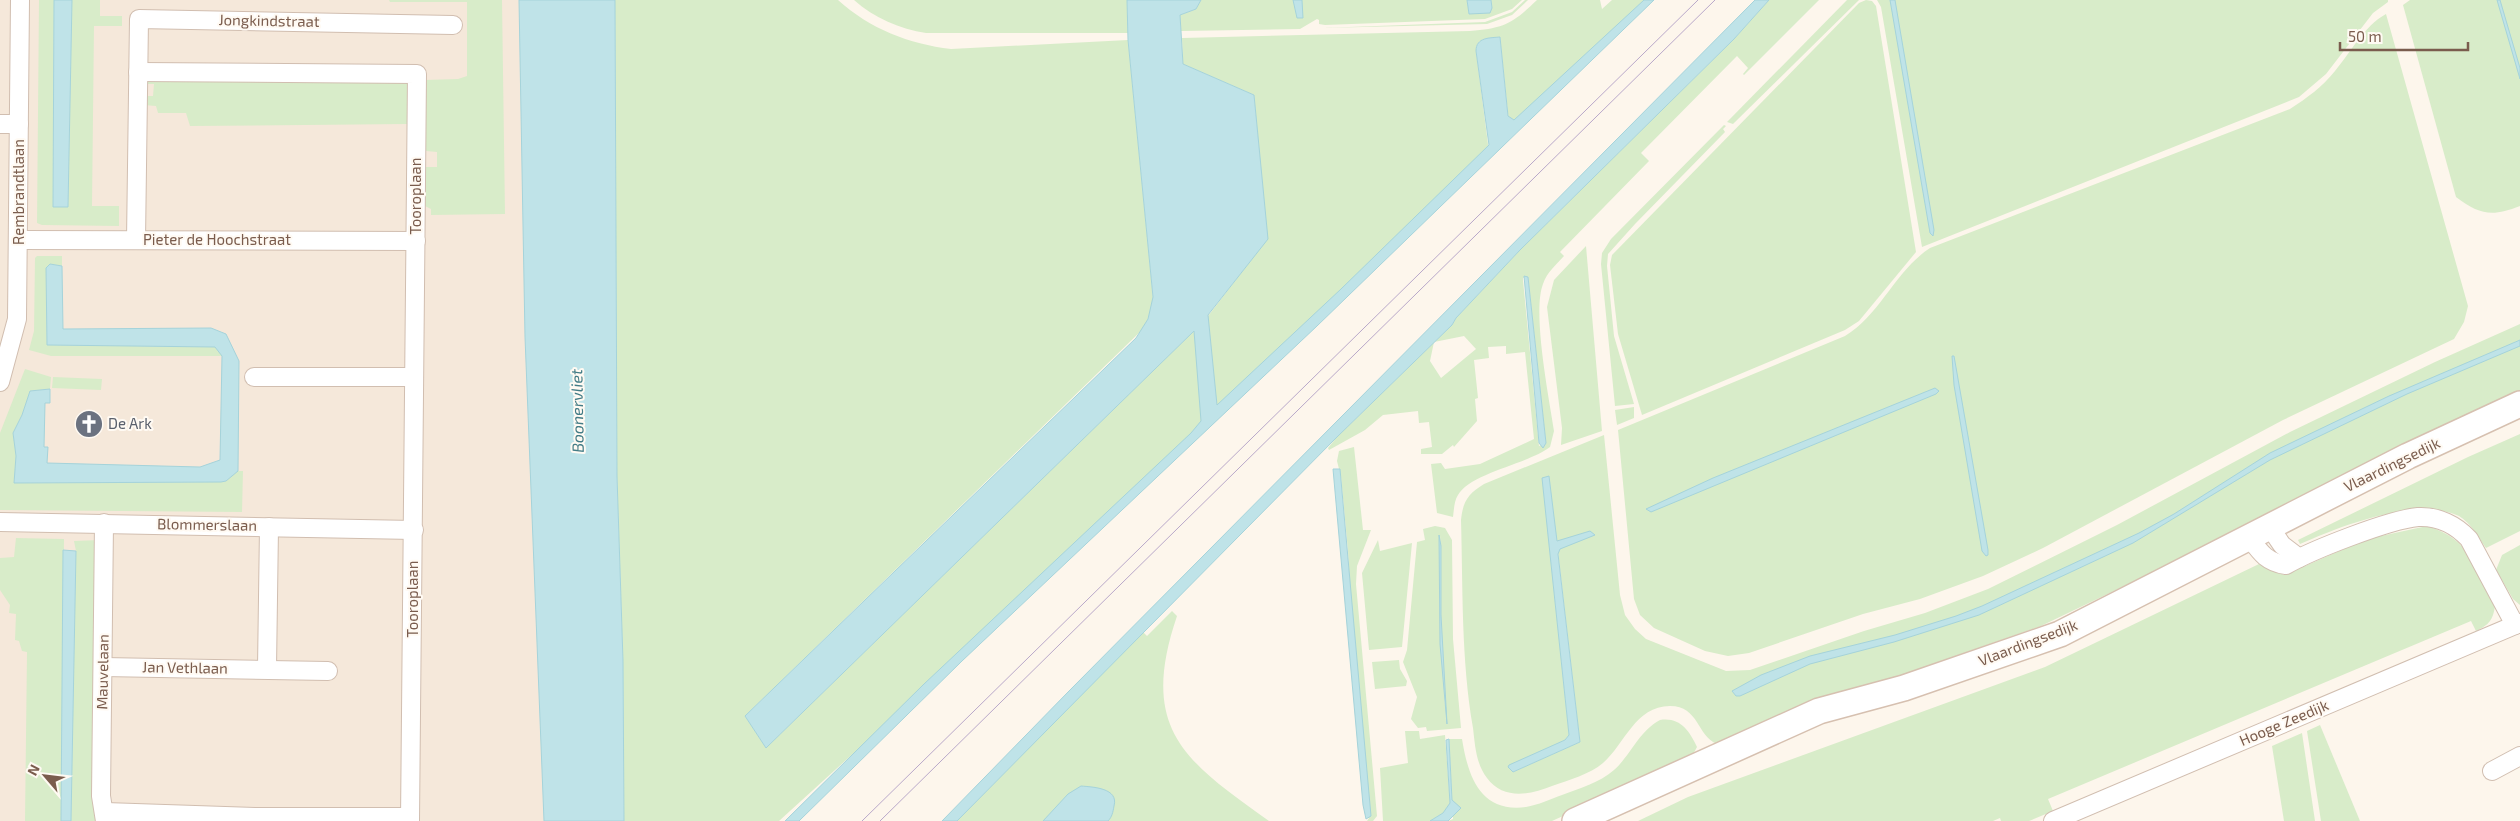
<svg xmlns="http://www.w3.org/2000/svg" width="2520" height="821" font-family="'Exo 2',sans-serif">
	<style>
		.residential { fill: #f5e8da }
		.green { fill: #d8ecc9; fill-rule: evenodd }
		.water { fill: #bfe3e8; stroke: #a5d3da }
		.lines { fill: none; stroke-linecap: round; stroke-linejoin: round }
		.street-casing { stroke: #d1beb0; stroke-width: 20 }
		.secondary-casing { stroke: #d6c0b0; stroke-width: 28 }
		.street { stroke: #fff; stroke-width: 18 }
		.secondary { stroke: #fff; stroke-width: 25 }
		.tram { stroke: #b9a8c9; stroke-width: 1 }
		.labels { text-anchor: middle; stroke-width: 4; stroke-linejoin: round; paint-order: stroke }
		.street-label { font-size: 15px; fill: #7a5c4d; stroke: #fffaf3 }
		.worship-label { font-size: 15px; fill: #5b616d; stroke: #fffaf3; text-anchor: start }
		.water-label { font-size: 16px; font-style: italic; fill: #437c86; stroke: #fffaf3 }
	</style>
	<rect width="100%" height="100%" fill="#fdf6ec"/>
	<path class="residential" d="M0,0H532L572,821H0Z"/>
	<g class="green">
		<path d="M39,0H54L53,207L68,206L72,0H100V16H122V26H94L92,206H119V226L42,225L37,223Z"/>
		<path d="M389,0H502L505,214L431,215V209L425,206L426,167H437V152L426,151V95L422,89L424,80L458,79L467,76V2H390Z"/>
		<path d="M615,0H838C870,29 909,44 951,49L1128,40L1153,297L1152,309L1144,328L745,716L766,748L1205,320L1267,239L1254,95L1183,64L1182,38L1470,31C1504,28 1512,24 1537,0H1600L1602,9L1612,0H1648L1510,132L1500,37C1490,38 1476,37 1476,51L1489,152L1002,618L779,821H624L623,661L617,476Z"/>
		<path d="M854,0H1127L1128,33H926C900,29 874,18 854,0Z"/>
		<path d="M1201,0H1467L1469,14L1492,8L1491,0H1522L1512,9L1485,19L1325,25L1319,24V20L1317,19L1300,29L1181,31L1180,15L1196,9Z"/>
		<path d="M1525,0H1528L1512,15L1487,24L1322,28L1485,22L1512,12Z"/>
		<path d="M1769,0H1819L1744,75L1743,74L1748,68L1737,56L1641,153L1649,161L1560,252L1564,256C1556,265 1547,272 1543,284C1532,312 1549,398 1554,431L1550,447C1528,464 1470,473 1458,495C1454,501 1454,510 1453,517L1437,513L1431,464L1441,463L1445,469L1480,464L1534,439L1525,352L1506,354V346L1488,347L1489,358L1474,360L1478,398L1475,399L1477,421L1454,447L1453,445L1442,454H1421V449L1432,447L1429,422L1419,423L1418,411L1383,415L1365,430L1329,450L1328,448L1337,437L1452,325L1456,318L1520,250L1734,39ZM1528,277L1546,443L1539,446L1523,280V278ZM1464,336L1476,349L1441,378L1430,361L1434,342Z"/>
		<path d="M1847,0H1859L1733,124L1727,122Z"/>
		<path d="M1866,0L1872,1L1876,6L1916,252L1859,321L1845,330L1642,415L1618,334L1610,265L1612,255L1859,3Z"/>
		<path d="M1877,0H2388V2L2373,13L2326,74L2299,97L1922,247L1881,7Z"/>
		<path d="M2410,0H2520V206C2492,217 2480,215 2456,197L2403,5Z"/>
		<path d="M2386,14L2468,306L2464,322L2454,339L2283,420L2043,548L1983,576L1920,599L1863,614L1749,653L1728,656L1705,651L1654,628L1640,615L1634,599L1618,430L1845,336C1881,314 1895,271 1930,248L2290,109C2307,98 2322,87 2335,71C2351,52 2364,26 2386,14Z"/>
		<path d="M152,79L408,83L407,124L190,126L186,113H158L156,106L144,105V96H153L154,84H146Z"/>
		<path d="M1724,125L1726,126L1723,129L1725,132L1635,224L1608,254L1607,266L1614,336L1634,404L1615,406L1601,264L1602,253L1611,239Z"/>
		<path d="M1586,246L1602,431L1561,445L1562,428L1547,307L1554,280Z"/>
		<path d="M37,256H62V266L50,264L46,268L47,345L215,347L222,356H51L29,350L34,331L35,258Z"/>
		<path d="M2520,324V396L2041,626L1830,700L1717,744C1697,736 1699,706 1670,706C1635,706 1625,744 1603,763C1590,774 1569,780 1552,786C1530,795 1503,800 1487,778C1476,764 1475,745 1473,728C1461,659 1463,589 1461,520C1463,501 1468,494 1484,484L1604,435L1620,595L1625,615L1635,629L1646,639L1726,671L1750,670L1864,631L1925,613L1988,589L2117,525L2290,432L2435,362ZM1550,551L1558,552L1580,742L1513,772L1565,740L1569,735Z"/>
		<path d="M25,369L51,377L50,389L30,391L22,415L13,433L16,456L14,483L221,482L226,481L238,471H243L242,512L0,510V433Z"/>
		<path d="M53,377L102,379L101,390L52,388Z"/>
		<path d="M1634,407V418L1617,425L1615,410Z"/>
		<path d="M2520,434V531L2486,548C2478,537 2471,523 2459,516C2417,496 2340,526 2300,544L2298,540L2468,457Z"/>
		<path d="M1354,447L1363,530H1371L1357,566L1356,584L1377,816L1373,821H1367L1369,818L1351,605L1348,551L1341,477L1337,461L1339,451Z"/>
		<path d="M1435,526L1445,528L1452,540L1453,639L1461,728L1427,731L1426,727L1418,728L1411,719L1417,697L1403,662L1407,650L1417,542L1425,540L1423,529ZM1441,535V615L1446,724L1439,596Z"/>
		<path d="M2427,526C2471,539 2476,569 2495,606C2493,620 2489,625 2476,631L2471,621L2048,799L2053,811L2029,821H2001L2000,818L1993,821H1638L1688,797L2045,667L2259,564L2284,575L2367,539Z"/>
		<path d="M16,538L64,539L61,821H25L27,652L22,651L19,641L15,640L16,614L9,613L10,605L0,590V558L14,557Z"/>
		<path d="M100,540V821H71L76,551L74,541Z"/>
		<path d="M1378,540L1380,551L1412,543L1402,647L1369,650L1362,573Z"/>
		<path d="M2520,545V605L2513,599L2496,570L2502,555Z"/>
		<path d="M1172,611L1177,616C1139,728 1183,760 1269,821H957L1143,632L1147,636Z"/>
		<path d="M1399,660L1400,669L1407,681L1406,686L1375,689L1372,662Z"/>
		<path d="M1660,720C1680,717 1689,730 1697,747L1691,758L1552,821H1448L1453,819L1449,739H1462C1468,775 1479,813 1526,807C1538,805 1551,799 1562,795C1580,788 1599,783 1614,770C1631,755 1638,732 1660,720Z"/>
		<path d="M2320,725L2360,821H2321L2307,731Z"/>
		<path d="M1405,731H1419L1420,739L1445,735L1450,803L1443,813L1430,821H1383L1380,768L1408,763Z"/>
		<path d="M2302,733L2315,821H2284L2272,746Z"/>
	</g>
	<g class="water">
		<path d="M54,0H72L68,207H53Z"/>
		<path d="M519,0H615L617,476L623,661L624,821H544L525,337Z"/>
		<path d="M1127,0H1201L1196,9L1180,15L1183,64L1254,95L1268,239L1208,315L1217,405L1341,289L1489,145L1476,51C1476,37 1490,38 1500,37L1508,116L1514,120L1644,0H1654L1317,326L962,661L799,821H785L924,684L1191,433L1201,421L1194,331L766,748L745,716L1136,338L1148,319L1153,297L1128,40Z"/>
		<path d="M1293,0H1302L1303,18H1297Z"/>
		<path d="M1467,0H1491L1492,8L1490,13L1469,14Z"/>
		<path d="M1755,0H1769L1734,39L1520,250L1456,318L1452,325L1337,437L957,821H942L1069,691Z"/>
		<path d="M1890,0H1895L1934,230L1933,236L1930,233Z"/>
		<path d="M2497,0H2500L2520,68V79Z"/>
		<path d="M50,264L62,266L63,329L211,328L226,334L239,361L238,471L226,481L221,482L14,483L16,456L13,433L22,415L30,391L50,389V403H45L44,447H48L47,463L200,467L220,460L222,356L215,347L47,345L46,268Z"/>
		<path d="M1524,276L1528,277L1546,443L1543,448L1539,443Z"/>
		<path d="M2520,340V346L2407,394L2270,460L2133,543L1979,615L1894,642L1810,664L1740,696H1736L1732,691L1761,675L1810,656L1895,635L1956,616L1982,606L2139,533L2174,514L2270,453L2389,396Z"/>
		<path d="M1952,356H1954L1988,550V555L1986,556L1982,551L1954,385Z"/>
		<path d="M1935,388L1939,391L1936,394L1651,512L1646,509L1713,478Z"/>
		<path d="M1333,469H1340L1371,816L1366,819L1363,805Z"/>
		<path d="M1549,476L1557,541L1590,531L1595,535L1560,549L1558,554L1580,742L1513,772L1508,767L1509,765L1565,740L1569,735L1542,478Z"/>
		<path d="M1439,535L1441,546V615L1447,724L1440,644Z"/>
		<path d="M63,550L76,551L71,821H61Z"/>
		<path d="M1449,739L1452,800L1461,808L1448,821H1430L1443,813L1450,803L1446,740Z"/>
		<path d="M1081,786C1093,787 1119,788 1114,806C1113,812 1112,817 1108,821H1043L1068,794Z"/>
	</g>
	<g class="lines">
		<defs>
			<g id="street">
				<path d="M138,72L417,74L410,821"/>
				<path d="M0,124H19"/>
				<path d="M19,240L416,241"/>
				<path d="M136,240L139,19L453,25"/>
				<path d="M254,377H414"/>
				<path d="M0,382L17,319L20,0"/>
				<path d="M0,522L414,530"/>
				<path d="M104,523L101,796L105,821"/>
				<path d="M2269,526L2282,545L2299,558"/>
				<path d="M2249,537C2260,552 2266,562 2286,565C2312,550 2388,520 2418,517C2438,516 2456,525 2469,539L2515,625"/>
				<path d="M103,667L328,671"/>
				<path d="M267,668L269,527"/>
				<path d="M2492,771L2520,756"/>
				<path d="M105,812L255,817H410"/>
				<path d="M2053,821L2520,623"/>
			</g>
			<path id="secondary" d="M1575,821L1819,711L1904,688L2060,634L2408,456L2520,404"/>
		</defs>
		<use href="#street" class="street-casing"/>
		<use href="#secondary" class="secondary-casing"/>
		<use href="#street" class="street"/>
		<use href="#secondary" class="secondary"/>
		<g class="tram">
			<path d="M862,821L1698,0"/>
			<path d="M880,821L1715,0"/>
		</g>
	</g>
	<defs>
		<symbol id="church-disc" viewBox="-11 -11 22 22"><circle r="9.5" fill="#6b7280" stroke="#fffaf3"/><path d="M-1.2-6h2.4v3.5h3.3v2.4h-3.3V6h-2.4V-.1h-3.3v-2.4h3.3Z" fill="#fff"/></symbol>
	</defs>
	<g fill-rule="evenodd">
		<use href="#church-disc" x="73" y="408" width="32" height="32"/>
	</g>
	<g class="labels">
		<g class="street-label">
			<text transform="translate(269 21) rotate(1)" y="5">Jongkindstraat</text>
			<text transform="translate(19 192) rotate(-90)" y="5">Rembrandtlaan</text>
			<text transform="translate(416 196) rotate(-90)" y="5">Tooroplaan</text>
			<text x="217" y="245">Pieter de Hoochstraat</text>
			<text transform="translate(2392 465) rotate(-26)" y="5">Vlaardingsedijk</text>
			<text transform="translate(207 525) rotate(1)" y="5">Blommerslaan</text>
			<text transform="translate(413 599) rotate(-90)" y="5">Tooroplaan</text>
			<text transform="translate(2028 643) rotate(-21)" y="5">Vlaardingsedijk</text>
			<text transform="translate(185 668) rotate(1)" y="5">Jan Vethlaan</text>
			<text transform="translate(103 672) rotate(-89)" y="5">Mauvelaan</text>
			<text transform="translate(2284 723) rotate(-23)" y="5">Hooge Zeedijk</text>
		</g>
		<g class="worship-label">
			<text x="108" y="429">De Ark</text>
		</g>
		<g class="water-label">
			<text transform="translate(577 411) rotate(-91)" y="6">Boonervliet</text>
		</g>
	</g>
	<g transform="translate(45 776) rotate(298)" stroke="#fffaf3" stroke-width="4" paint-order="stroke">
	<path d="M0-4L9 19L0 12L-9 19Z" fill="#7a5c4d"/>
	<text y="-8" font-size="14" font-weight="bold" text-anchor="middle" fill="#7a5c4d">N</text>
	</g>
	<path d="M2340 42v8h128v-8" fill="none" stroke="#7a5c4d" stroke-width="2.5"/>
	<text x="2348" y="42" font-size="15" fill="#7a5c4d" stroke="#fffaf3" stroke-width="4" paint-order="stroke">50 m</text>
</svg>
